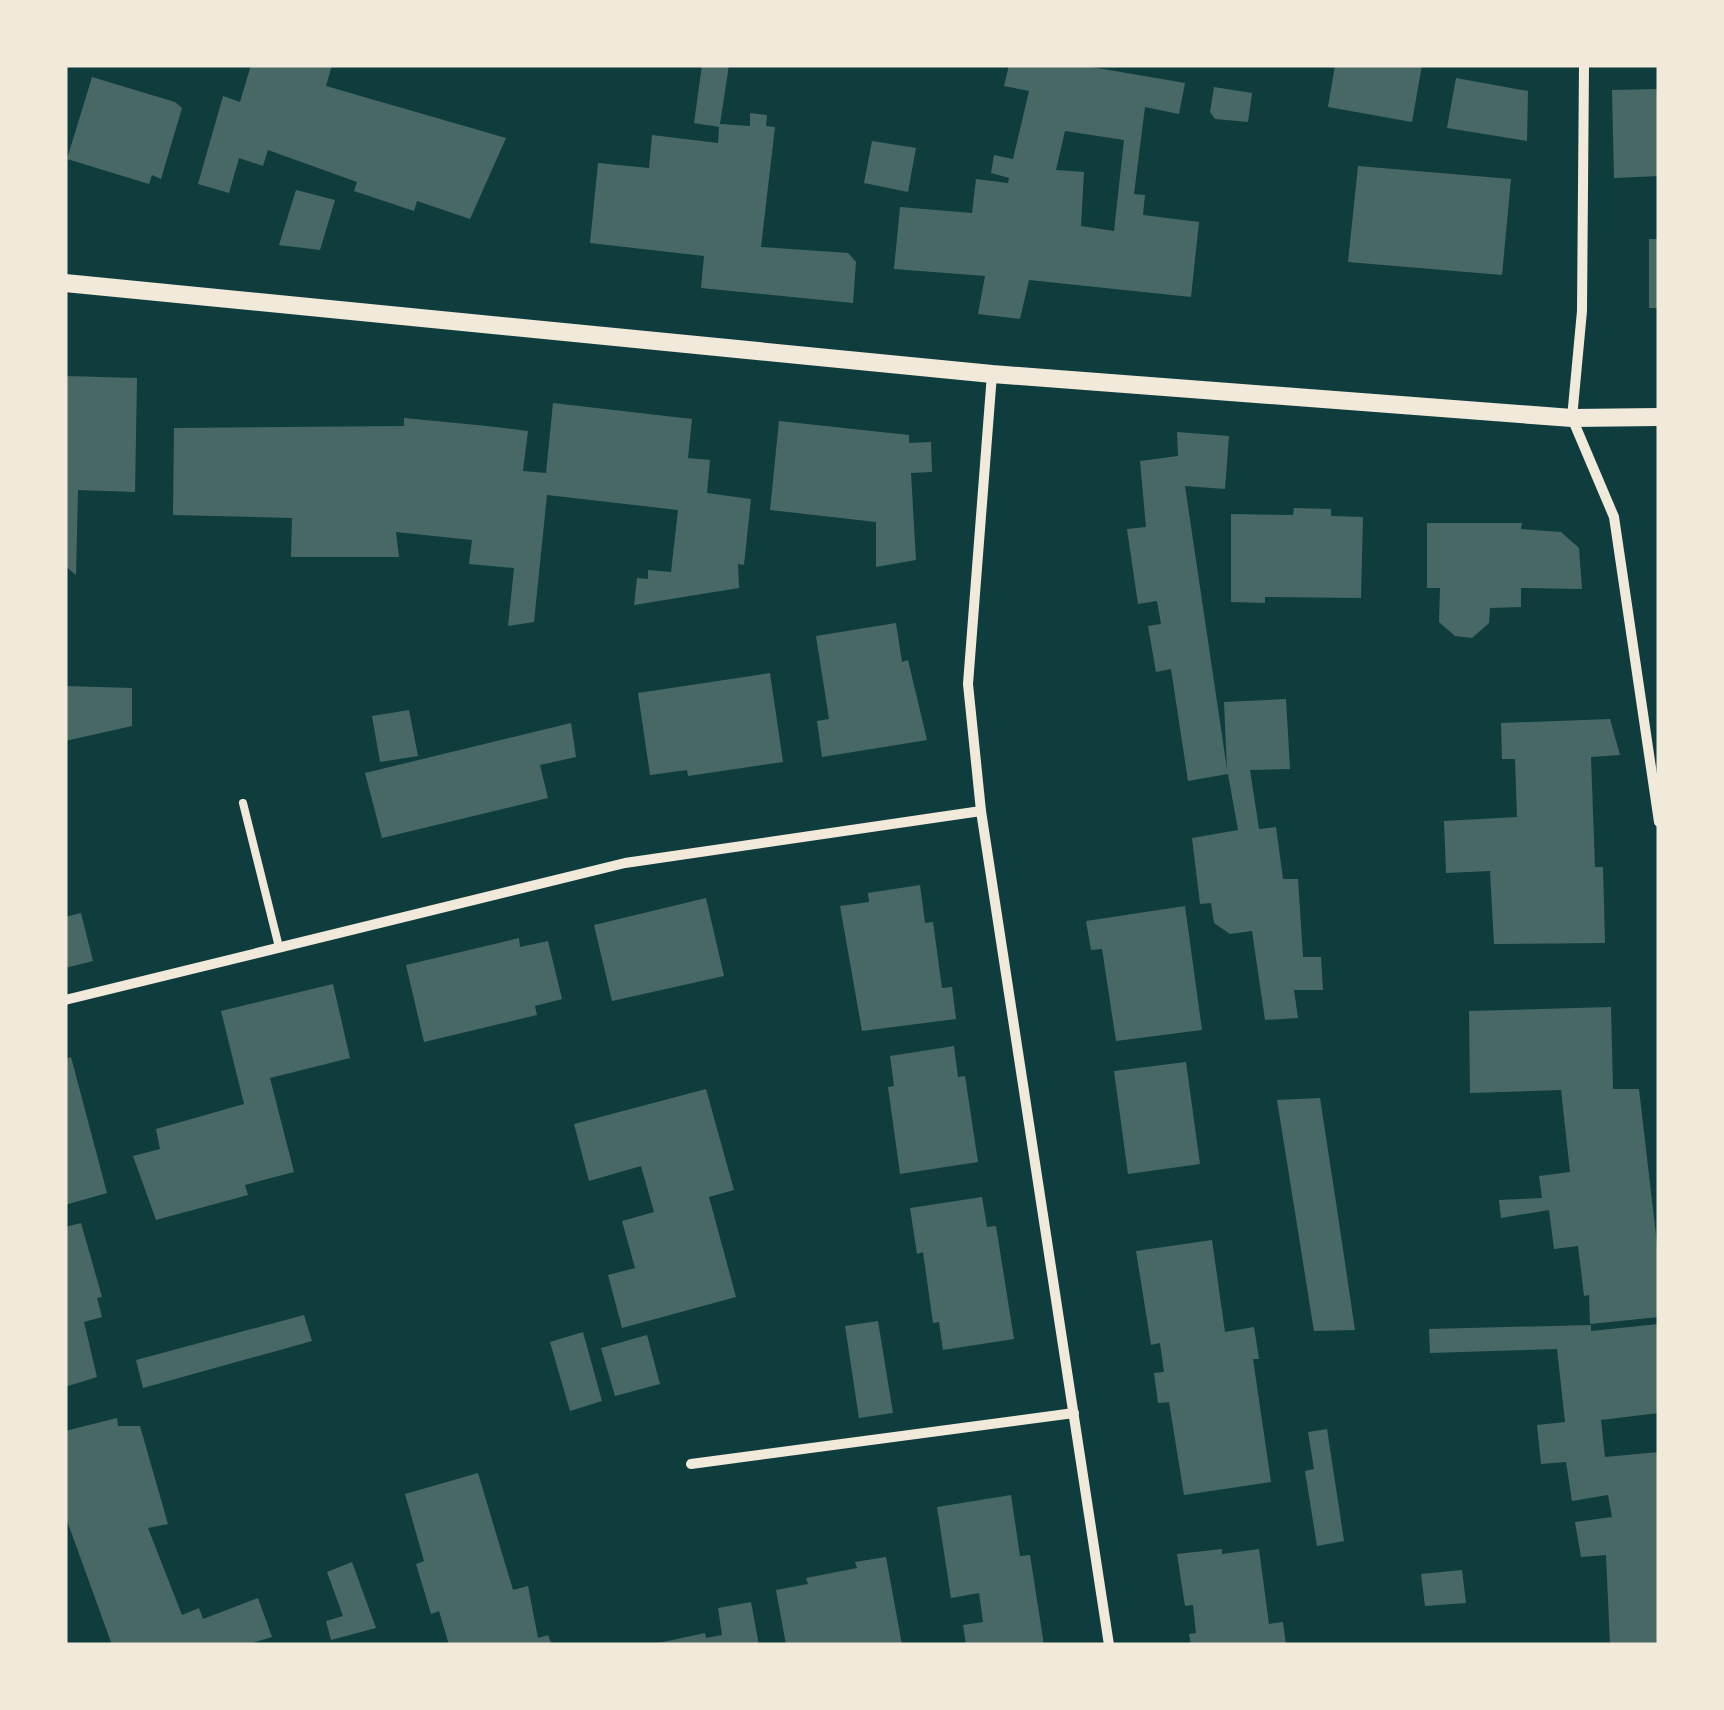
<svg xmlns="http://www.w3.org/2000/svg" width="1724" height="1710" font-family="Raleway,sans-serif">
	<style>
		.building { fill: #486865; fill-rule: evenodd }
		.lines { fill: none; stroke-linecap: round; stroke-linejoin: round }
		.service { stroke: #f1e9da; stroke-width: 8 }
		.minor { stroke: #f1e9da; stroke-width: 10 }
		.tertiary { stroke: #f1e9da; stroke-width: 18 }
	</style>
	<rect width="100%" height="100%" fill="#0f3d3e"/>
	<g class="building">
		<path d="M251,65H332L326,86L506,138L470,219L417,201L414,211L354,191L357,182L268,150L263,166L239,158L229,193L198,184L223,96L240,102Z"/>
		<path d="M702,65H729L720,124L750,126V113L767,115L766,126L775,127L761,247L848,253L856,262L853,303L701,288L704,256L590,243L598,163L649,168L652,135L718,143L719,127L694,123Z"/>
		<path d="M1009,65H1080L1185,83L1179,114L1145,107L1134,194L1145,195L1143,215L1199,222L1191,297L1029,280L1020,319L978,314L985,276L894,269L900,207L972,213L976,179L1008,183L1009,178L991,173L994,155L1013,159L1029,91L1004,86ZM1065,131L1124,140L1114,231L1081,226L1084,172L1056,170Z"/>
		<path d="M1335,65H1422L1412,122L1328,107Z"/>
		<path d="M92,77L175,102L182,108L161,179L152,175L149,184L67,159Z"/>
		<path d="M1456,78L1528,91L1527,141L1447,128Z"/>
		<path d="M1214,87L1252,93L1248,122L1215,119L1210,112Z"/>
		<path d="M1659,89V176L1614,178L1612,90Z"/>
		<path d="M872,141L916,148L908,192L864,183Z"/>
		<path d="M1358,166L1511,179L1502,275L1348,262Z"/>
		<path d="M296,190L335,200L320,250L279,245Z"/>
		<rect x="1649" y="239" width="10" height="69"/>
		<path d="M65,376L137,378L135,492L78,490L76,575L65,566Z"/>
		<path d="M553,403L692,419L688,458L710,460L707,493L751,499L744,565L738,564L739,588L634,605L637,578L648,579V570L671,572L678,510L547,495L534,622L508,626L514,568L469,564L472,540L396,532L399,557H291L292,518L173,515L174,428L404,426V418L487,426L528,431L523,471L546,473Z"/>
		<path d="M779,421L909,435V443L931,442L932,472L911,473L916,560L876,567V522L770,510Z"/>
		<path d="M1177,432L1229,436L1225,489L1185,486L1227,769L1224,702L1286,699L1290,769L1250,770L1259,829L1276,827L1283,879H1298L1303,957H1321L1323,990H1294L1298,1018L1265,1020L1252,931L1230,934L1214,923L1211,903L1200,904L1192,838L1238,830L1228,774L1188,781L1171,669L1156,672L1148,626L1161,624L1157,601L1138,604L1127,529L1146,527L1140,461L1178,456Z"/>
		<path d="M1294,508L1331,509V516L1363,517L1361,598L1265,597V603L1231,602V514L1293,515Z"/>
		<path d="M1427,523H1522L1521,529L1561,532L1579,548L1582,589L1521,588V607L1490,608L1489,623L1472,638L1455,636L1439,622L1440,588H1427Z"/>
		<path d="M896,623L902,662L908,660L927,740L822,757L817,721L829,719L816,636Z"/>
		<path d="M770,673L783,762L688,776L687,770L650,775L638,693Z"/>
		<path d="M65,686L132,688V726L65,741Z"/>
		<path d="M409,710L418,756L380,762L372,716Z"/>
		<path d="M1610,719L1620,755L1591,757L1595,867H1603L1605,943L1494,944L1490,871L1446,873L1444,821L1517,817L1515,759H1502L1501,723Z"/>
		<path d="M571,723L576,757L540,765L548,798L382,838L365,773Z"/>
		<path d="M920,885L925,923L933,922L942,988L952,987L956,1019L862,1031L840,906L869,902L868,893Z"/>
		<path d="M706,898L724,976L612,1001L594,925Z"/>
		<path d="M1185,906L1202,1030L1116,1041L1102,949L1091,950L1086,921Z"/>
		<path d="M81,913L93,961L65,968V917Z"/>
		<path d="M519,938L520,947L548,941L562,999L535,1006L537,1015L424,1042L406,965Z"/>
		<path d="M333,984L350,1058L270,1078L294,1172L245,1185L248,1195L156,1220L133,1156L160,1149L156,1129L244,1104L221,1011Z"/>
		<path d="M1611,1007L1613,1089H1639L1659,1261V1317L1590,1324L1589,1295L1584,1296L1578,1246L1554,1249L1549,1210L1501,1218L1499,1200L1542,1198L1539,1176L1570,1172L1561,1090L1470,1093L1469,1011Z"/>
		<path d="M954,1046L958,1077L965,1076L978,1162L900,1174L888,1087L894,1086L890,1056Z"/>
		<path d="M71,1057L107,1193L65,1205V1059Z"/>
		<path d="M1186,1062L1200,1164L1128,1174L1114,1071Z"/>
		<path d="M706,1089L734,1190L709,1197L736,1297L622,1328L608,1275L635,1268L622,1221L654,1212L641,1166L589,1181L574,1124Z"/>
		<path d="M1320,1098L1337,1209L1355,1330L1314,1331L1277,1100Z"/>
		<path d="M982,1197L987,1227L996,1226L1014,1339L943,1350L939,1322L933,1323L923,1252L917,1254L910,1208Z"/>
		<path d="M81,1223L102,1297L97,1298L102,1317L84,1322L97,1377L65,1387V1227Z"/>
		<path d="M1212,1240L1225,1332L1254,1327L1259,1359H1253L1271,1482L1184,1495L1169,1402L1158,1403L1154,1373L1164,1372L1160,1343L1151,1345L1136,1251Z"/>
		<path d="M304,1315L312,1341L143,1388L136,1360Z"/>
		<path d="M878,1321L893,1413L859,1418L845,1326Z"/>
		<path d="M1659,1324V1413L1601,1420L1605,1457L1659,1452V1645H1610L1606,1555L1581,1557L1575,1522L1612,1517L1608,1495L1572,1501L1566,1462L1541,1464L1537,1425L1565,1422L1557,1349L1430,1353L1429,1329L1591,1325V1331Z"/>
		<path d="M583,1332L602,1401L570,1411L550,1342Z"/>
		<path d="M647,1335L660,1384L615,1396L601,1348Z"/>
		<path d="M117,1418L118,1426H140L168,1524L148,1528L182,1615L199,1608L203,1619L258,1598L272,1637L245,1645H112L65,1515V1431Z"/>
		<path d="M1327,1429L1344,1541L1317,1546L1305,1471L1314,1469L1308,1432Z"/>
		<path d="M478,1473L513,1590L528,1586L538,1638L548,1635L552,1645H449L439,1611L431,1614L416,1564L424,1561L405,1494Z"/>
		<path d="M1011,1495L1020,1556L1030,1555L1044,1645H966L963,1625L983,1622L979,1593L951,1598L937,1507Z"/>
		<path d="M1222,1549V1554L1259,1549L1269,1624L1283,1622L1286,1645H1191L1189,1634L1196,1633L1193,1605L1185,1606L1177,1554Z"/>
		<path d="M886,1557L902,1645H786L776,1590L808,1584L806,1578L857,1568L855,1562Z"/>
		<path d="M352,1562L376,1628L331,1640L326,1621L343,1616L327,1572Z"/>
		<path d="M1462,1570L1466,1603L1425,1606L1421,1574Z"/>
		<path d="M751,1602L759,1645H649L705,1633L706,1638L722,1635L718,1608Z"/>
	</g>
	<g class="lines">
		<path class="service" d="M243,803L279,947"/>
		<g class="minor">
			<path d="M1584,65L1582,311L1572,418L1614,517L1659,822"/>
			<path d="M992,374L968,684L981,811L1109,1645"/>
			<path d="M65,1000L625,863L981,811"/>
			<path d="M691,1464L1074,1413"/>
		</g>
		<path class="tertiary" d="M65,283L992,374L1572,418L1659,417"/>
	</g>
	<rect width="1724" height="1710" fill="none" stroke="#f1e9da" stroke-width="135"/>
</svg>
